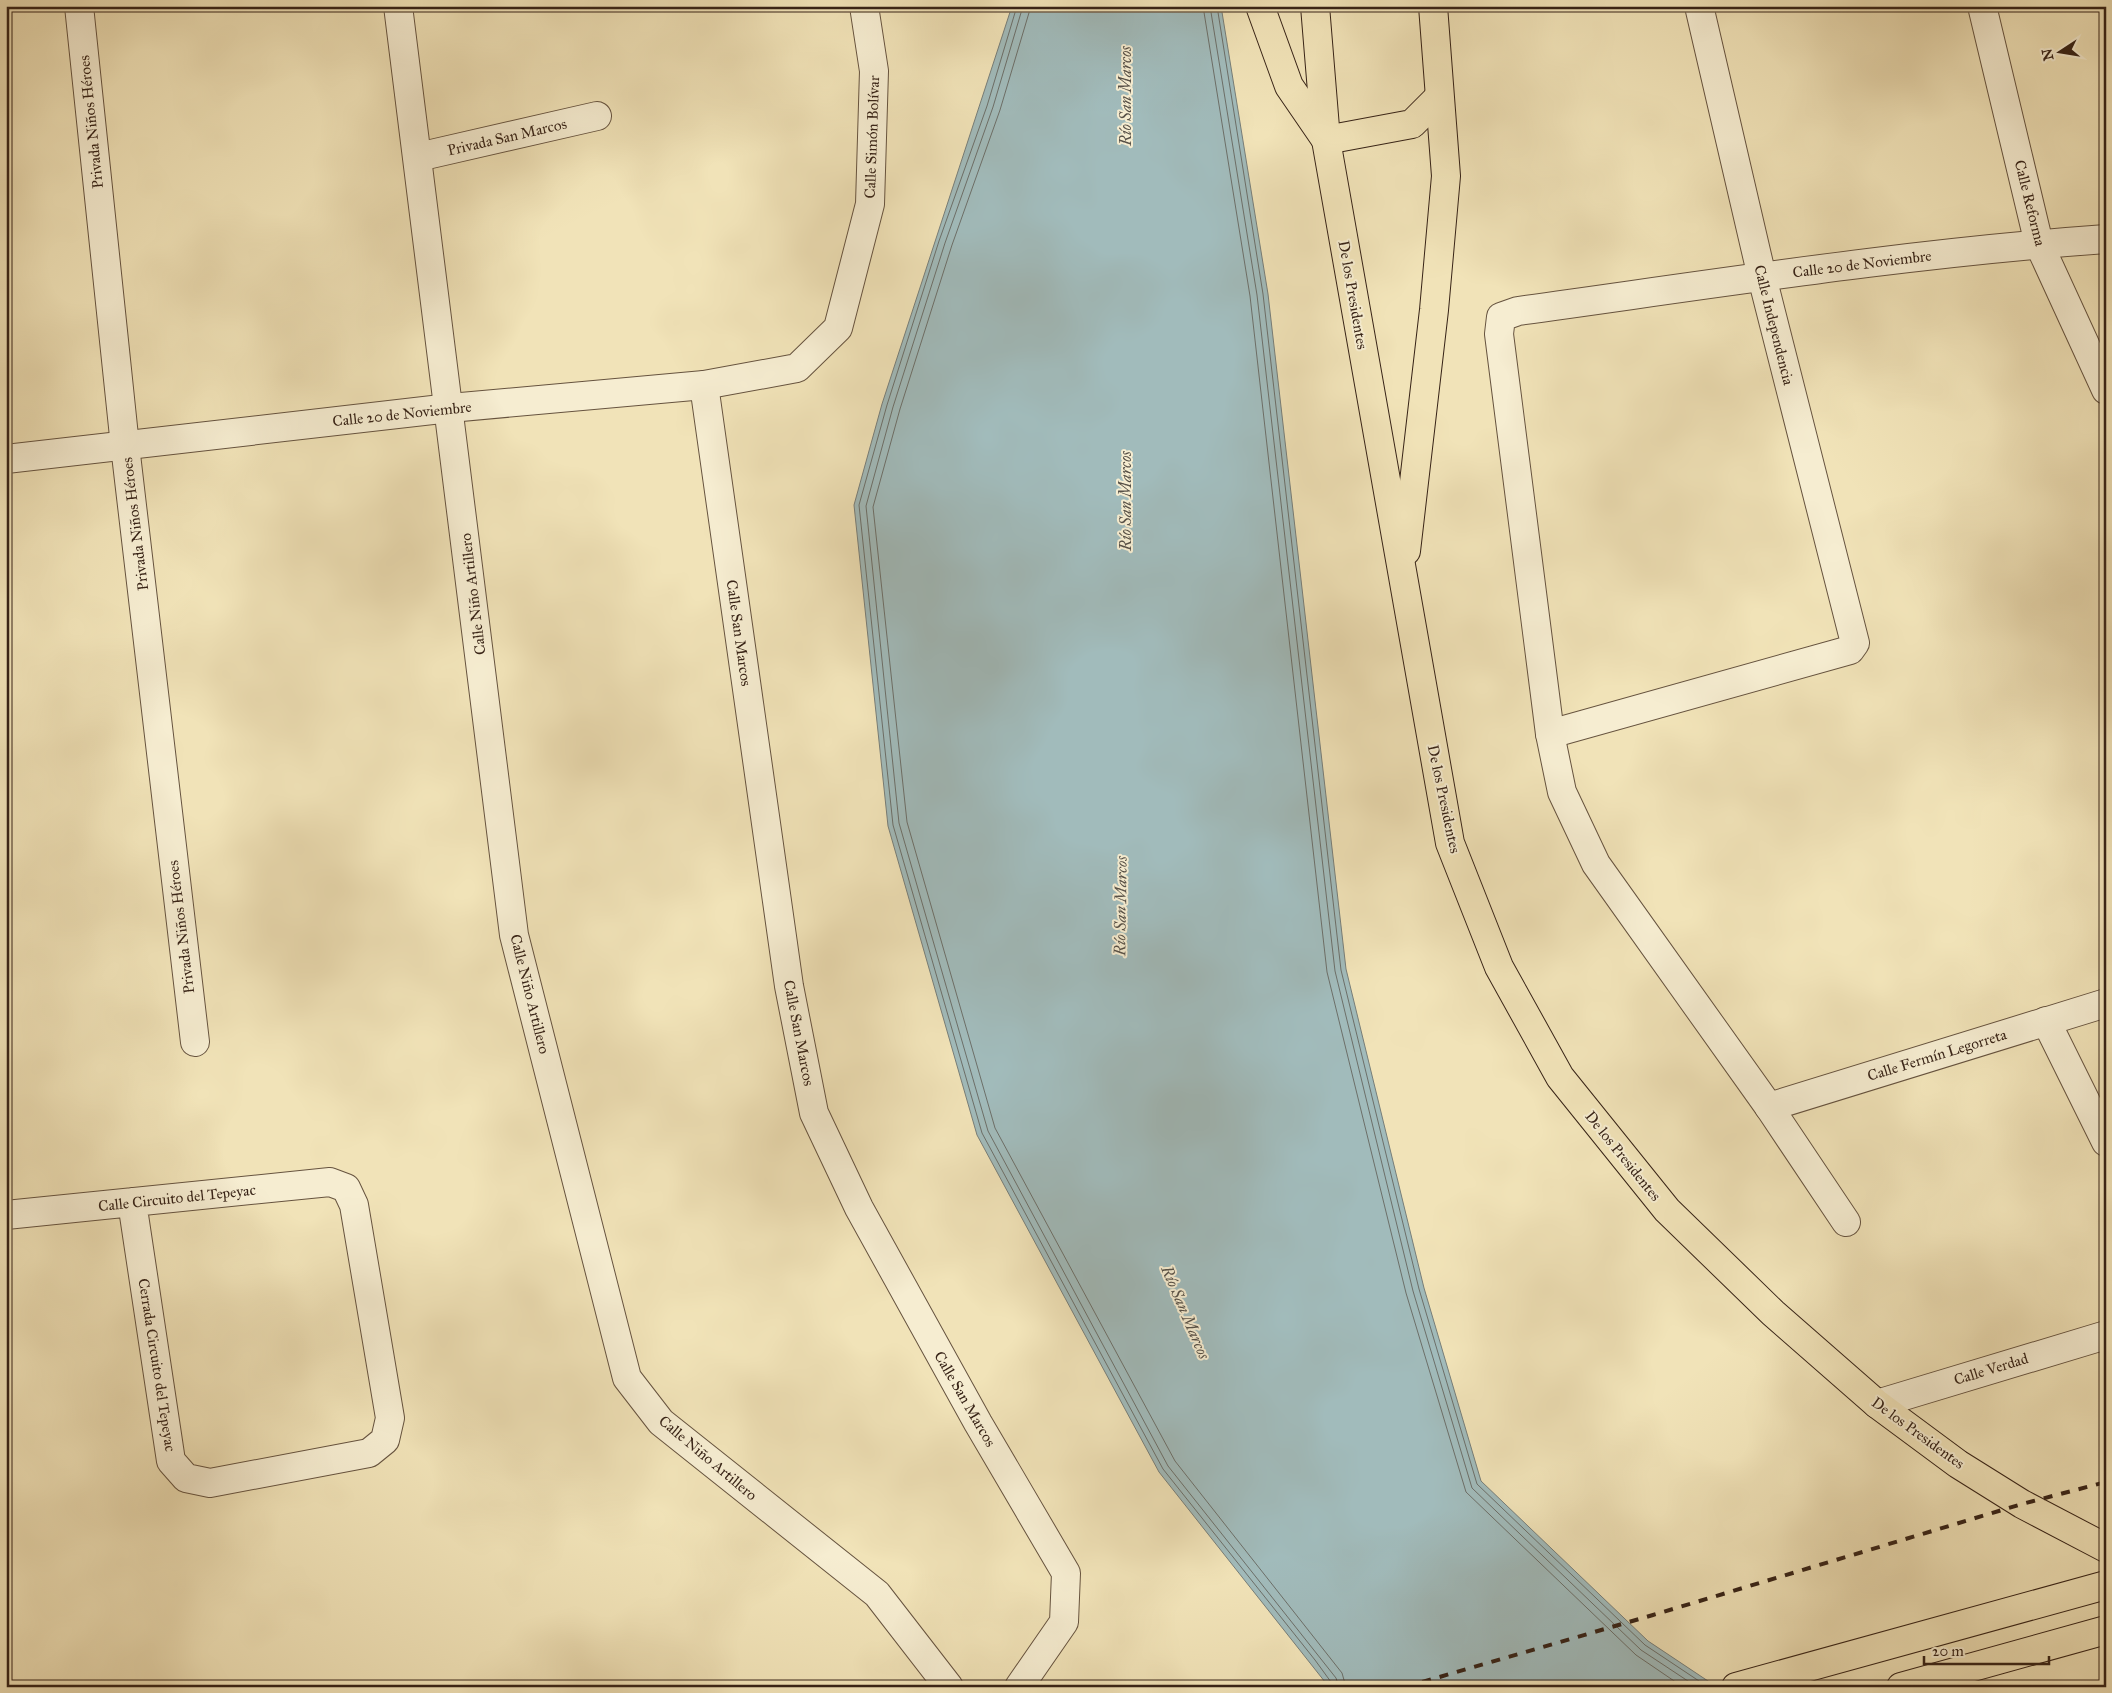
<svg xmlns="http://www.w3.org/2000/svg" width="2112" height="1693" font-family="'IM FELL Great Primer',serif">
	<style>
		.water { fill: #a1bbbb; stroke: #777e79 }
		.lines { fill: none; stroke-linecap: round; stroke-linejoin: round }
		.shore { stroke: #6c6f69; stroke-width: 1 }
		.minor-casing { stroke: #66533f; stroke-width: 30 }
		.major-casing { stroke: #372317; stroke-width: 30 }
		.minor { stroke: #f6edd1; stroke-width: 28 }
		.major { stroke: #f1e3b8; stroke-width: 28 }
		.rail { stroke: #372317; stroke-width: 4; stroke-dasharray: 9 9; stroke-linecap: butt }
		.labels { text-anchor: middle; stroke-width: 4; stroke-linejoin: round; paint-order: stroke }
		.street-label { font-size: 15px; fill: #372317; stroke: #f6edd1 }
		.water-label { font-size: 16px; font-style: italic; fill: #575148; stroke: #f6edd1 }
	</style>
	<rect width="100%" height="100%" fill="#f1e3b8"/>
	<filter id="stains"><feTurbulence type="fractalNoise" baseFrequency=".004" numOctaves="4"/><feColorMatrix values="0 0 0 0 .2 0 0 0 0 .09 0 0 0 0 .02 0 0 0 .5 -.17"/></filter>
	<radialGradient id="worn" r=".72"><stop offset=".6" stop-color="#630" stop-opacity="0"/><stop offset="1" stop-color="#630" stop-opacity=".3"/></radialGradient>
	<path class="water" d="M1012,6H1221L1268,294L1346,969L1424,1288L1481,1481L1648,1641L1717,1687H1329L1159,1472L977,1135L888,826L854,505L882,404Z"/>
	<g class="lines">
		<g class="shore">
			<path d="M1017,6L987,106L939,241L887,405L859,505L893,825L982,1133L1163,1469L1315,1660L1331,1682L1332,1687"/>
			<path d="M1023,6L993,107L945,243L893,407L866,506L899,823L988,1131L1168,1466L1336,1678L1339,1687"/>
			<path d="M1031,6L1000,110L952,245L900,409L873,507L907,822L995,1128L1175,1461L1342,1673L1346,1687"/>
			<path d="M1203,6L1250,296L1327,972L1406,1293L1466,1492L1636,1655L1683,1687"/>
			<path d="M1210,6L1257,295L1335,971L1413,1291L1472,1488L1641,1650L1697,1687"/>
			<path d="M1217,6L1263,294L1341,970L1419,1289L1477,1484L1645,1645L1708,1687"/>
		</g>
		<defs>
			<g id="minor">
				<path d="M79,6L125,446L195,1042"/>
				<path d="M398,6L514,935L627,1378L661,1422L877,1594L949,1687"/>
				<path d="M1982,6L2039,244L2106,390"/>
				<path d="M418,157L597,116"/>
				<path d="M704,385L789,986L814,1113L859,1208L978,1423L1066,1573L1064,1622L1019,1687"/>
				<path d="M6,459L450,408L704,385L797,368L838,328L870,204L874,71L864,6"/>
				<path d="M1550,734L1850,650L1855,643L1762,277L1699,6"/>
				<path d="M2046,1021L2106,1142"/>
				<path d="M1769,1107L2106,1003"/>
				<path d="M6,1215L330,1182L346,1188L354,1205L390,1418L385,1440L369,1453L210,1483L186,1478L171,1461L132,1202"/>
				<path d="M1846,1222L1769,1107L1596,864L1562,792L1550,734L1499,334L1501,317L1518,311C1714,284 1909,253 2106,239"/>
				<path d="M1877,1404L2106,1335"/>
			</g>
			<g id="major">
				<path d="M1260,6L1289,86L1326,140L1412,124L1439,97"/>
				<path d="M1315,6L1326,140L1450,843L1499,967L1560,1077L1667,1210L1773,1313L1877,1404L1958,1464L2022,1504L2106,1548"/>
				<path d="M1406,551L1434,310L1446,176L1433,6"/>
				<path d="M1736,1687L2106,1585"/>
				<path d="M1901,1687L2106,1630"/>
			</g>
		</defs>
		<use href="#minor" class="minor-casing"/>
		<use href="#major" class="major-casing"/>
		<use href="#minor" class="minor"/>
		<use href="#major" class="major"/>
		<path class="rail" d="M1405,1687L1653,1615L2022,1504L2106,1482"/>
	</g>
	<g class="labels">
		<g class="street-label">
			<text transform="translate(91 122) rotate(-96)" y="5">Privada Niños Héroes</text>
			<text transform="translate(507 137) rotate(-13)" y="5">Privada San Marcos</text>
			<text transform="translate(872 137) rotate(-88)" y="5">Calle Simón Bolívar</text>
			<text transform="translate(2030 203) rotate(76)" y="5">Calle Reforma</text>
			<text transform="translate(1862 264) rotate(-7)" y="5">Calle 20 de Noviembre</text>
			<text transform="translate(1353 295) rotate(80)" y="5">De los Presidentes</text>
			<text transform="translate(1774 325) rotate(76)" y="5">Calle Independencia</text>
			<text transform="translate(402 414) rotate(-6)" y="5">Calle 20 de Noviembre</text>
			<text transform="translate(135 524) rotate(-97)" y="5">Privada Niños Héroes</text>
			<text transform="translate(473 594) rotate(-97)" y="5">Calle Niño Artillero</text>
			<text transform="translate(739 633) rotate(82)" y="5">Calle San Marcos</text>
			<text transform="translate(1444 799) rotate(78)" y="5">De los Presidentes</text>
			<text transform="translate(181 927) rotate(-97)" y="5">Privada Niños Héroes</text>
			<text transform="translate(530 994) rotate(76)" y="5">Calle Niño Artillero</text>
			<text transform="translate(799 1033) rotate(79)" y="5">Calle San Marcos</text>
			<text transform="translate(1937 1055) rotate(-17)" y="5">Calle Fermín Legorreta</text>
			<text transform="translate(1623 1156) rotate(51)" y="5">De los Presidentes</text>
			<text transform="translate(177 1198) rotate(-6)" y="5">Calle Circuito del Tepeyac</text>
			<text transform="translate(157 1365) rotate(81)" y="5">Cerrada Circuito del Tepeyac</text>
			<text transform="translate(1991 1369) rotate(-17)" y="5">Calle Verdad</text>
			<text transform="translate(965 1399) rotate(60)" y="5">Calle San Marcos</text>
			<text transform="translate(1918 1433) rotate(36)" y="5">De los Presidentes</text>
			<text transform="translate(708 1458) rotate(40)" y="5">Calle Niño Artillero</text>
		</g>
		<g class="water-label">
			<text transform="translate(1125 96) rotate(-90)" y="6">Río San Marcos</text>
			<text transform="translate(1125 501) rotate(-90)" y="6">Río San Marcos</text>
			<text transform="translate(1120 906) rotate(-89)" y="6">Río San Marcos</text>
			<text transform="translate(1186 1312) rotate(67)" y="6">Río San Marcos</text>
		</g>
	</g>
	<rect width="2112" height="1693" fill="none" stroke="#f1e3b8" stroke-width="25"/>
	<rect x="8" y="8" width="2097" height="1678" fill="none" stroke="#372317" stroke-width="2.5"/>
	<rect x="12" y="12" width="2087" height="1668" fill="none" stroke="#372317"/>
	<g transform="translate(2060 52) rotate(258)" stroke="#f6edd1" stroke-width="4" paint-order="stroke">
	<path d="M0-4L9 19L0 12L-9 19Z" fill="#372317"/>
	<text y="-8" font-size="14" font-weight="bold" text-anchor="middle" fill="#372317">N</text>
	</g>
	<path d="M1924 1656v8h125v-8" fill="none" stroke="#372317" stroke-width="2.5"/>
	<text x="1932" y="1656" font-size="15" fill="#372317" stroke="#f6edd1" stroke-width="4" paint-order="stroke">20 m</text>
	<rect width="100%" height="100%" filter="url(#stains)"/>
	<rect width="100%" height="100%" fill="url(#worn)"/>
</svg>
